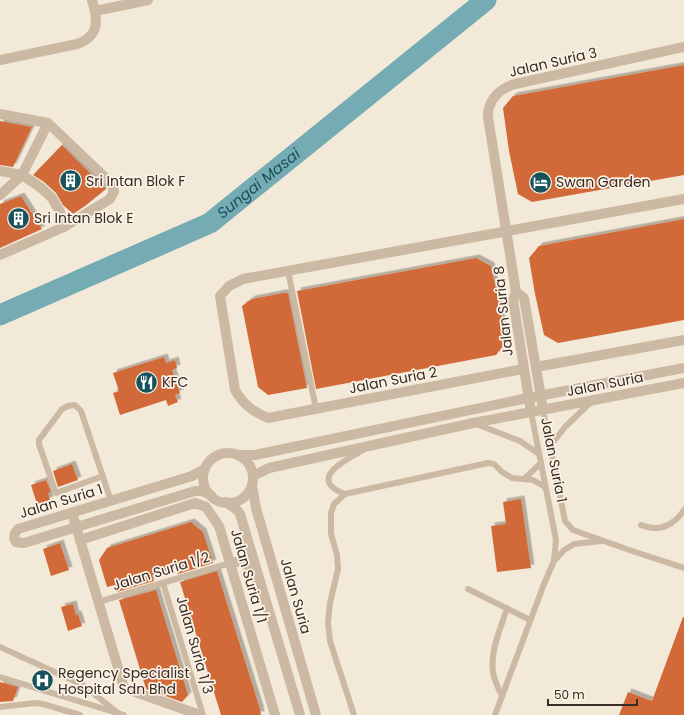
<svg xmlns="http://www.w3.org/2000/svg" width="684" height="715" font-family="Poppins,sans-serif">
	<style>
		.lines { fill: none; stroke-linecap: round; stroke-linejoin: round }
		.river { stroke: #75abb3; stroke-width: 21 }
		.building { fill: #d16a39; filter: url(#shadow) }
		.lane { stroke: #ccb9a3; stroke-width: 6 }
		.street { stroke: #ccb9a3; stroke-width: 10 }
		.labels { text-anchor: middle; stroke-width: 3.5; stroke-linejoin: round; paint-order: stroke }
		.street-label { font-size: 14px; fill: #372c26; stroke: #fbf2e5 }
		.poi-label { font-size: 14px; fill: #372c26; stroke: #fbf2e5; text-anchor: start }
		.water-label { font-size: 15px; font-style: italic; fill: #18525c; stroke: #fbf2e5 }
	</style>
	<defs>
		<filter id="shadow"><feDropShadow dx="3.5" dy="-3.5" stdDeviation="0" flood-color="#0004"/></filter>
	</defs>
	<rect width="100%" height="100%" fill="#f3e9d8"/>
	<g class="lines">
		<path class="river" id="s1" d="M0,315L210,223L486,0"/>
	</g>
	<g class="building">
		<path d="M684,65V175L532,202L518,194L509,151L503,108L513,96Z"/>
		<path d="M0,121L32,127L13,167L0,165Z"/>
		<path d="M62,145L106,189L85,206L73,214L63,205L56,193L44,182L33,175Z"/>
		<path d="M21,196L42,229L0,248V204Z"/>
		<path d="M684,219V320L558,343L544,335L535,294L529,258L539,246Z"/>
		<path d="M476,258L491,266L500,307L505,343L496,355L316,389L297,291Z"/>
		<path d="M283,293H288L307,388L268,395L258,387L242,306L252,299Z"/>
		<path d="M164,357L166,363L175,360L177,368L172,370L180,393L175,395L178,402L168,406L166,400L120,415L113,393L119,391L113,373Z"/>
		<path d="M72,464L78,480L58,487L53,471Z"/>
		<path d="M46,480L51,492L48,493L50,500L37,504L31,485Z"/>
		<path d="M521,499L531,568L497,572L491,526L506,524L503,502Z"/>
		<path d="M191,522L203,532L213,563L178,574L176,568L152,575L154,581L117,592L115,585L107,587L99,560L107,548Z"/>
		<path d="M60,543L69,570L51,576L43,549Z"/>
		<path d="M217,571L260,709L261,715H221L180,582Z"/>
		<path d="M156,590L188,695L182,702L146,689L119,600Z"/>
		<path d="M73,604L76,615L78,614L82,626L68,631L61,607Z"/>
		<path d="M683,617H684V715H619L628,692L652,701Z"/>
		<path d="M0,682L18,687L13,701L0,702Z"/>
	</g>
	<g class="lines">
		<g class="lane">
			<path d="M288,271L316,409"/>
			<path d="M543,410L565,521L573,530L632,551L684,568"/>
			<path d="M476,424L520,441L539,454"/>
			<path d="M550,446L565,427L591,402"/>
			<path d="M103,476L56,493L55,491L39,444V440L62,409L68,406L75,405L81,411L111,501"/>
			<path d="M525,478L541,463"/>
			<path d="M345,494C306,479 346,460 363,450"/>
			<path d="M641,525C645,526 650,528 654,528C666,529 678,520 684,510"/>
			<path d="M554,561L564,550L574,544L602,541"/>
			<path d="M163,583L203,715"/>
			<path d="M468,589L530,620"/>
			<path d="M98,602L230,563"/>
			<path d="M0,647L83,685L118,713"/>
			<path d="M0,677L124,715"/>
			<path d="M502,696C498,688 494,680 493,672C490,650 501,628 507,608"/>
			<path d="M0,707L35,703L43,704L80,715"/>
			<path d="M354,715L330,641L328,622L330,603L338,569L337,555L331,534V513L334,504L345,494L488,463L494,464L502,472L512,478L533,480L545,487"/>
			<path d="M495,715L544,584L554,561L556,540L531,412"/>
		</g>
		<g class="street">
			<path d="M95,11L148,0"/>
			<path d="M0,60L77,44C100,36 98,20 92,0"/>
			<path d="M0,114L48,123L111,183L114,191L110,199L64,227L0,255"/>
			<path d="M0,171L22,175L40,187L52,198L60,212L64,227"/>
			<path d="M0,195L22,175L48,123"/>
			<path d="M516,292L524,298L542,403"/>
			<path d="M536,367L684,340"/>
			<path d="M523,369L268,418C252,411 244,405 235,390L220,296L229,286L243,279L684,199"/>
			<path d="M531,412L513,300L516,292L488,117C487,101 500,88 515,84L684,47"/>
			<circle cx="228" cy="478" r="25"/>
			<path d="M240,455H255L528,398L684,368"/>
			<path d="M205,469L192,476L18,529L15,533L14,538L16,542L24,543L195,491H202L211,495"/>
			<path d="M253,476L269,468L473,423L684,383"/>
			<path d="M252,485L256,508L316,715"/>
			<path d="M226,502L237,510L240,514L300,715"/>
			<path d="M72,513L124,688L200,715"/>
			<path d="M80,540L195,503L206,507L219,526L275,715"/>
			<path d="M230,563C248,559 248,566 256,580"/>
		</g>
	</g>
	<defs>
		<symbol id="building-disc" viewBox="-11 -11 22 22"><circle r="9.5" fill="#18525c" stroke="#fbf2e5"/><path d="M-4-6H4V6H1V3H-1V6H-4ZM-2.5-4.3h1.7v1.8h-1.7ZM.8-4.3h1.7v1.8H.8ZM-2.5-1h1.7V.8h-1.7ZM.8-1h1.7V.8H.8Z" fill="#fff"/></symbol>
		<symbol id="hotel-disc" viewBox="-11 -11 22 22"><circle r="9.5" fill="#18525c" stroke="#fbf2e5"/><path d="M-6-4.5h1.5V1H6V5H4.5V3h-9V5H-6ZM-4 0a1.8 1.8 0 1 1 3.6 0ZM.5 0V-2.5h3Q6-2.5 6 0Z" fill="#fff"/></symbol>
		<symbol id="restaurant-disc" viewBox="-11 -11 22 22"><circle r="9.5" fill="#18525c" stroke="#fbf2e5"/><path d="M-5-6h1v4h1v-4h1v4h1v-4h1v5L-1.5 .5V6h-2V.5L-5-1ZM5-6V6H3V1.5H1.5Q1.5-4 5-6Z" fill="#fff"/></symbol>
		<symbol id="hospital-disc" viewBox="-11 -11 22 22"><circle r="9.5" fill="#18525c" stroke="#fbf2e5"/><path d="M-5-5h3v3.5h4V-5h3V5h-3V1.5h-4V5h-3Z" fill="#fff"/></symbol>
	</defs>
	<g fill-rule="evenodd">
		<use href="#building-disc" x="58" y="168" width="25" height="25"/>
		<use href="#hotel-disc" x="528" y="170" width="25" height="25"/>
		<use href="#building-disc" x="6" y="206" width="25" height="25"/>
		<use href="#restaurant-disc" x="134" y="370" width="25" height="25"/>
		<use href="#hospital-disc" x="30" y="668" width="25" height="25"/>
	</g>
	<g class="labels">
		<g class="street-label">
			<text transform="translate(553 62) rotate(-13)" y="5">Jalan Suria 3</text>
			<text transform="translate(503 311) rotate(-96)" y="5">Jalan Suria 8</text>
			<text transform="translate(393 380) rotate(-11)" y="5">Jalan Suria 2</text>
			<text transform="translate(605 384) rotate(-11)" y="5">Jalan Suria</text>
			<text transform="translate(554 460) rotate(79)" y="5">Jalan Suria 1</text>
			<text transform="translate(61 501) rotate(-17)" y="5">Jalan Suria 1</text>
			<text transform="translate(161 571) rotate(-17)" y="5">Jalan Suria 1/2</text>
			<text transform="translate(249 576) rotate(74)" y="5">Jalan Suria 1/1</text>
			<text transform="translate(296 596) rotate(74)" y="5">Jalan Suria</text>
			<text transform="translate(195 645) rotate(74)" y="5">Jalan Suria 1/3</text>
		</g>
		<g class="poi-label">
			<text x="86" y="186">Sri Intan Blok F</text>
			<text x="556" y="187">Swan Garden</text>
			<text x="34" y="223">Sri Intan Blok E</text>
			<text x="162" y="387">KFC</text>
			<text x="58" y="678">Regency Specialist<tspan x="58" dy="16">Hospital Sdn Bhd</tspan></text>
		</g>
		<g class="water-label">
			<text dy="5" stroke="none"><textPath href="#s1" startOffset="292">Sungai Masai</textPath></text>
		</g>
	</g>
	<path d="M548 699v6h89v-6" fill="none" stroke="#372c26" stroke-width="2"/>
	<text x="554" y="699" font-size="12" fill="#372c26" stroke="#fbf2e5" stroke-width="3" paint-order="stroke">50 m</text>
</svg>
